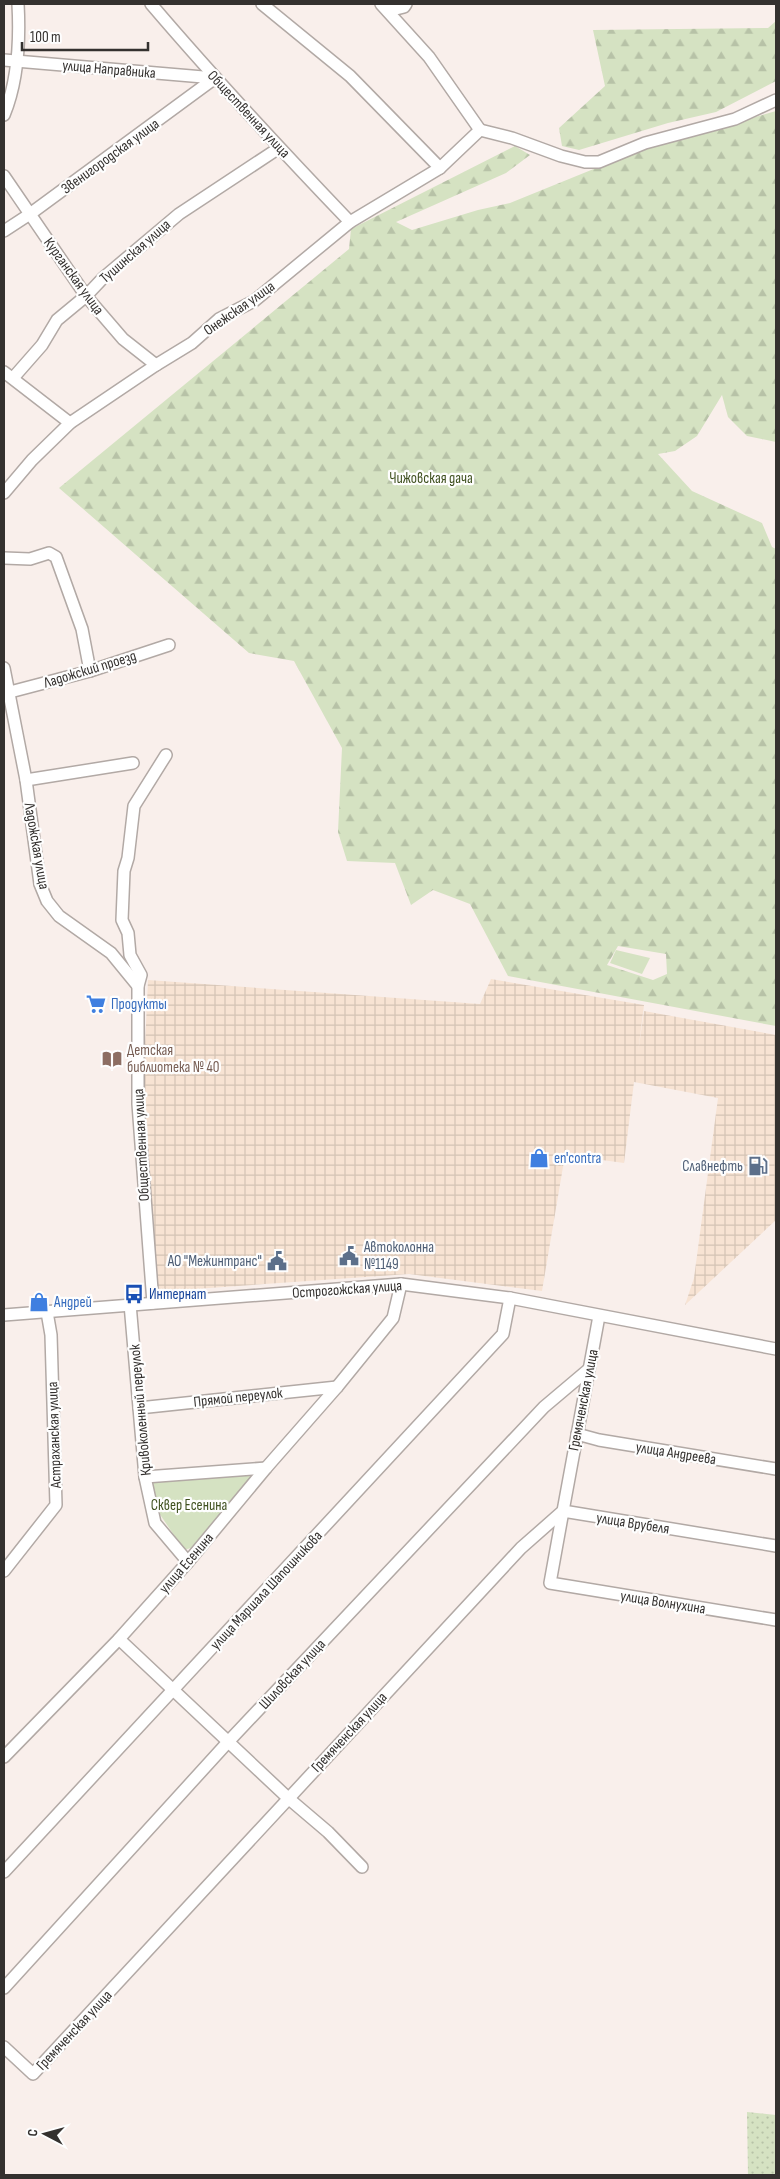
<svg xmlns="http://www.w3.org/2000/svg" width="780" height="2179" font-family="'Sofia Sans Condensed',sans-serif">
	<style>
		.industrial { fill: url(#industrial-grid) }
		.grass { fill: url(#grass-dots) }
		.forest { fill: url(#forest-firs); fill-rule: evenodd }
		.park { fill: #d5e2c2 }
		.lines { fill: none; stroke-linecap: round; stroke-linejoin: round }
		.minor-casing { stroke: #b2a9a5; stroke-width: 14 }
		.minor { stroke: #fff; stroke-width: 11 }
		.labels { text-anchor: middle; stroke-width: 4.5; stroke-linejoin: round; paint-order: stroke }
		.street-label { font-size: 15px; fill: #34312f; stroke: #fefefe }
		.park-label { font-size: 15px; fill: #3f501f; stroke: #fefefe }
		.shop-label { font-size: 15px; fill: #366cbe; stroke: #fefefe; text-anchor: start }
		.education-label { font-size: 15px; fill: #785e54; stroke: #fefefe; text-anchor: start }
		.service-label { font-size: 15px; fill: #4e5e75; stroke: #fefefe; text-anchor: end }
		.transit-label { font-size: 15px; fill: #164399; stroke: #fefefe; text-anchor: start }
	</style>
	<defs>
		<pattern id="industrial-grid" width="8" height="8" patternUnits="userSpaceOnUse" patternTransform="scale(1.25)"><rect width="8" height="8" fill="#f7e3d3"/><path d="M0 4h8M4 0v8" fill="none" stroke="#d4c3b5"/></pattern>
		<pattern id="grass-dots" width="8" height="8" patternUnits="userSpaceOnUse" patternTransform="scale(1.25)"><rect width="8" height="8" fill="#d5e2c2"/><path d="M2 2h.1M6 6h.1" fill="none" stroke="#b7c2a7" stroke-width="1.8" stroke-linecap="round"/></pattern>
		<pattern id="forest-firs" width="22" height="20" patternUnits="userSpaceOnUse" patternTransform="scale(1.25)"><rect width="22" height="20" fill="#d5e2c2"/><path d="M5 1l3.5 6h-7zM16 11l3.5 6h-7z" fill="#b7c2a7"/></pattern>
	</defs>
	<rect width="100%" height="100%" fill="#f9efeb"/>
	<path class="industrial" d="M491,979L644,1005L638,1053L644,1011L776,1035V1220L685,1305L694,1278L718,1098L634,1082L624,1163L565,1155L542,1291L409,1274L152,1292L145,1175L144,1068L148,980L480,1004Z"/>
	<path class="grass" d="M747,2112L776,2115V2175H748Z"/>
	<g class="forest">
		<path d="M776,21V81L716,112L668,123L579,150L562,146L559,128L605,86L593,30L768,28Z"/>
		<path d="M776,111V442L747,436L728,417L722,395L697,436L675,451L658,454L692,491L762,523L772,547L776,549V1026L508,976L470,904L433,890L411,905L395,863L347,861L338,832L342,748L294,661L249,653L59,488L349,249L351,229L515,146L530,155L506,173L396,222L412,230L478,210L510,203L633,153ZM618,946L666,954L667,974L653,980L607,965Z"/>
	</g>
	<g class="park">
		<path d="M616,950L650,958L642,974L610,963Z"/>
		<path d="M257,1471L191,1548L184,1550L159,1513L150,1478Z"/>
	</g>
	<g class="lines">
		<defs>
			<g id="minor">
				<path d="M151,4C215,79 282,151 350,222"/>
				<path d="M262,4L350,76L440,168"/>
				<path d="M381,4L429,57L480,130"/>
				<path d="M388,11L404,7L406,4"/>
				<path d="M4,60L215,78"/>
				<path d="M4,115C18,81 20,40 18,4"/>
				<path d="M480,130L512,138L561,156L585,162H599L645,143L735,119L776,100"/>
				<path d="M4,176L86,296L123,339L156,365"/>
				<path d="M4,231L30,214L215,78"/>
				<path d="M4,372L70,423"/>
				<path d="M13,378L42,345L57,320L86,296L103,278L179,214L279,148"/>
				<path d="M4,493L32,460L70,423L156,365L192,343L219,319L254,301L350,222L440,168L480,130"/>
				<path d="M4,558L30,559L49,553L56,557L82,629L90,671"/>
				<path d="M4,668L26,780L40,884L47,901L59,916L111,953L138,986"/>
				<path d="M10,692L90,671L169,645"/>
				<path d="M26,780L133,763"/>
				<path d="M153,1303L138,1104V986L141,975L130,955L128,933L122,920L124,871L128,858L134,806L166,755"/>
				<path d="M130,1304L145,1477L155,1523L188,1562"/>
				<path d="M4,1315L401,1284L510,1298L776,1349"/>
				<path d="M139,1408L337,1387"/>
				<path d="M577,1434L599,1440L776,1469"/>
				<path d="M145,1477L266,1468"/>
				<path d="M776,1546L563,1511L550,1583L776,1620"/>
				<path d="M4,1571L56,1505L51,1335L47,1312"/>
				<path d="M119,1639L288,1798L328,1832L362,1867"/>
				<path d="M4,1757L119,1639L188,1562L266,1468L337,1387L393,1318L401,1284"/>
				<path d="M4,1872L503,1334L510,1298"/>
				<path d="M4,1988L228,1742L544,1407L589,1369"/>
				<path d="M4,2047L33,2074L521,1548L563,1511L599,1316"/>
			</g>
		</defs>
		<use href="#minor" class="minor-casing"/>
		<use href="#minor" class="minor"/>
	</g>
	<defs>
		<symbol id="supermarket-bare" viewBox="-9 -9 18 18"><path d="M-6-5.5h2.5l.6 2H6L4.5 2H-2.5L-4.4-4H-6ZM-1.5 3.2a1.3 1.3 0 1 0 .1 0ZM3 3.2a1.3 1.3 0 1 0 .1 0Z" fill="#3f7fe0" stroke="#fefefe" stroke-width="2.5" paint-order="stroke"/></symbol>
		<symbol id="library-bare" viewBox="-9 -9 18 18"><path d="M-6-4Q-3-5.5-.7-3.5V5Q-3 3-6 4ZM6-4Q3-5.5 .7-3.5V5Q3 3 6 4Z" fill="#8d6e63" stroke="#fefefe" stroke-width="2.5" paint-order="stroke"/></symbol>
		<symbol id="shop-bare" viewBox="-9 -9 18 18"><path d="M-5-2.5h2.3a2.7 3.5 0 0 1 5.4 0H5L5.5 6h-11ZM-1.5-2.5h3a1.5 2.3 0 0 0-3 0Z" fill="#3f7fe0" stroke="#fefefe" stroke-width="2.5" paint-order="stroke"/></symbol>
		<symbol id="fuel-bare" viewBox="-9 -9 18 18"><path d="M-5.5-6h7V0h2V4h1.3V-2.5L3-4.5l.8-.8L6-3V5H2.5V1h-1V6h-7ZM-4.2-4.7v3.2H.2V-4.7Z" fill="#5c6f8a" stroke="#fefefe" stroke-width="2.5" paint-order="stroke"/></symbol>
		<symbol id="civic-bare" viewBox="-9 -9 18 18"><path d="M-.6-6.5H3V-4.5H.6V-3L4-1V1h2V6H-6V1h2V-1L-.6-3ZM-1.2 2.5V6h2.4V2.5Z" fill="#5c6f8a" stroke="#fefefe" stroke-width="2.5" paint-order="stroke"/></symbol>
		<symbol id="bus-bare" viewBox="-9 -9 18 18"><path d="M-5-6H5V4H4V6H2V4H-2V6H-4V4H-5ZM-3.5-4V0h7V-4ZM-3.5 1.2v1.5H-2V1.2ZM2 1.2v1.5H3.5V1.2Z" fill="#1a4fb4" stroke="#fefefe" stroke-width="2.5" paint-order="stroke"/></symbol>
	</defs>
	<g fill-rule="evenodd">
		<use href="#supermarket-bare" x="82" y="990" width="28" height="28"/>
		<use href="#library-bare" x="98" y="1045" width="28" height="28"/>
		<use href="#shop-bare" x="525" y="1144" width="28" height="28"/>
		<use href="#fuel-bare" x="744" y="1152" width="28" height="28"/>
		<use href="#civic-bare" x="335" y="1242" width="28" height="28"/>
		<use href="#civic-bare" x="263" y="1247" width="28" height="28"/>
		<use href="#bus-bare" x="120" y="1280" width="28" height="28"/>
		<use href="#shop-bare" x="25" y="1288" width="28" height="28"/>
	</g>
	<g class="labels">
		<g class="street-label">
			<text transform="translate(109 69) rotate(5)" y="5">улица Направника</text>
			<text transform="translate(249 114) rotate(47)" y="5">Общественная улица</text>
			<text transform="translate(110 156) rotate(-36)" y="5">Звенигородская улица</text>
			<text transform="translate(135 251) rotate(-41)" y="5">Тушинская улица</text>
			<text transform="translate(74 276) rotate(54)" y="5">Курганская улица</text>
			<text transform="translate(239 308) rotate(-35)" y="5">Онежская улица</text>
			<text transform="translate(90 669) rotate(-17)" y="5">Ладожский проезд</text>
			<text transform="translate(37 846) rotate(80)" y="5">Ладожская улица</text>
			<text transform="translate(141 1145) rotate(-93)" y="5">Общественная улица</text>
			<text transform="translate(347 1289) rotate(-4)" y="5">Острогожская улица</text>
			<text transform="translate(238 1397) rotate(-6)" y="5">Прямой переулок</text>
			<text transform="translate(583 1400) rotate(-79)" y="5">Гремяченская улица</text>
			<text transform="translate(140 1410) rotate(-95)" y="5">Кривоколенный переулок</text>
			<text transform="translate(54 1435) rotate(-92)" y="5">Астраханская улица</text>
			<text transform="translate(676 1453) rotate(9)" y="5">улица Андреева</text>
			<text transform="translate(633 1523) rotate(9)" y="5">улица Врубеля</text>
			<text transform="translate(186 1563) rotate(-49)" y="5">улица Есенина</text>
			<text transform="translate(266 1590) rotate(-47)" y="5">улица Маршала Шапошникова</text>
			<text transform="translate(663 1602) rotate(9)" y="5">улица Волнухина</text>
			<text transform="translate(292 1674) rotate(-47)" y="5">Шиловская улица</text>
			<text transform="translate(349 1732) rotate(-47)" y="5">Гремяченская улица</text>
			<text transform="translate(74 2030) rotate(-47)" y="5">Гремяченская улица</text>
		</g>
		<g class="park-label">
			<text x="431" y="483">Чижовская дача</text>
			<text x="189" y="1510">Сквер Есенина</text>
		</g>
		<g class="shop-label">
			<text x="111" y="1009">Продукты</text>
			<text x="554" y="1163">en'contra</text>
			<text x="54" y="1307">Андрей</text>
		</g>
		<g class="education-label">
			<text x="127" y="1055">Детская<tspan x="127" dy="17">библиотека № 40</tspan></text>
		</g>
		<g class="service-label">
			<text x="743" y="1171">Cлавнефть</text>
			<text x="364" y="1252" text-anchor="start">Автоколонна<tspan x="364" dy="17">№1149</tspan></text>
			<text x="262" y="1266">АО "Межинтранс"</text>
		</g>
		<g class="transit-label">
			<text x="149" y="1299">Интернат</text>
		</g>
	</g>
	<rect width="780" height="2179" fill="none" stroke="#34312f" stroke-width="10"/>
	<g transform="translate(45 2134) rotate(276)" stroke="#fefefe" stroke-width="4" paint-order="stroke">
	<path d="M0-4L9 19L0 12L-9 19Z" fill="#34312f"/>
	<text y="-8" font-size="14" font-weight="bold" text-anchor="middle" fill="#34312f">С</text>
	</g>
	<path d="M22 42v8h126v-8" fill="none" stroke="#34312f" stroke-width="2.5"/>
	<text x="30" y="42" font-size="15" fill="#34312f" stroke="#fefefe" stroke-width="4" paint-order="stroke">100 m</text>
</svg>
